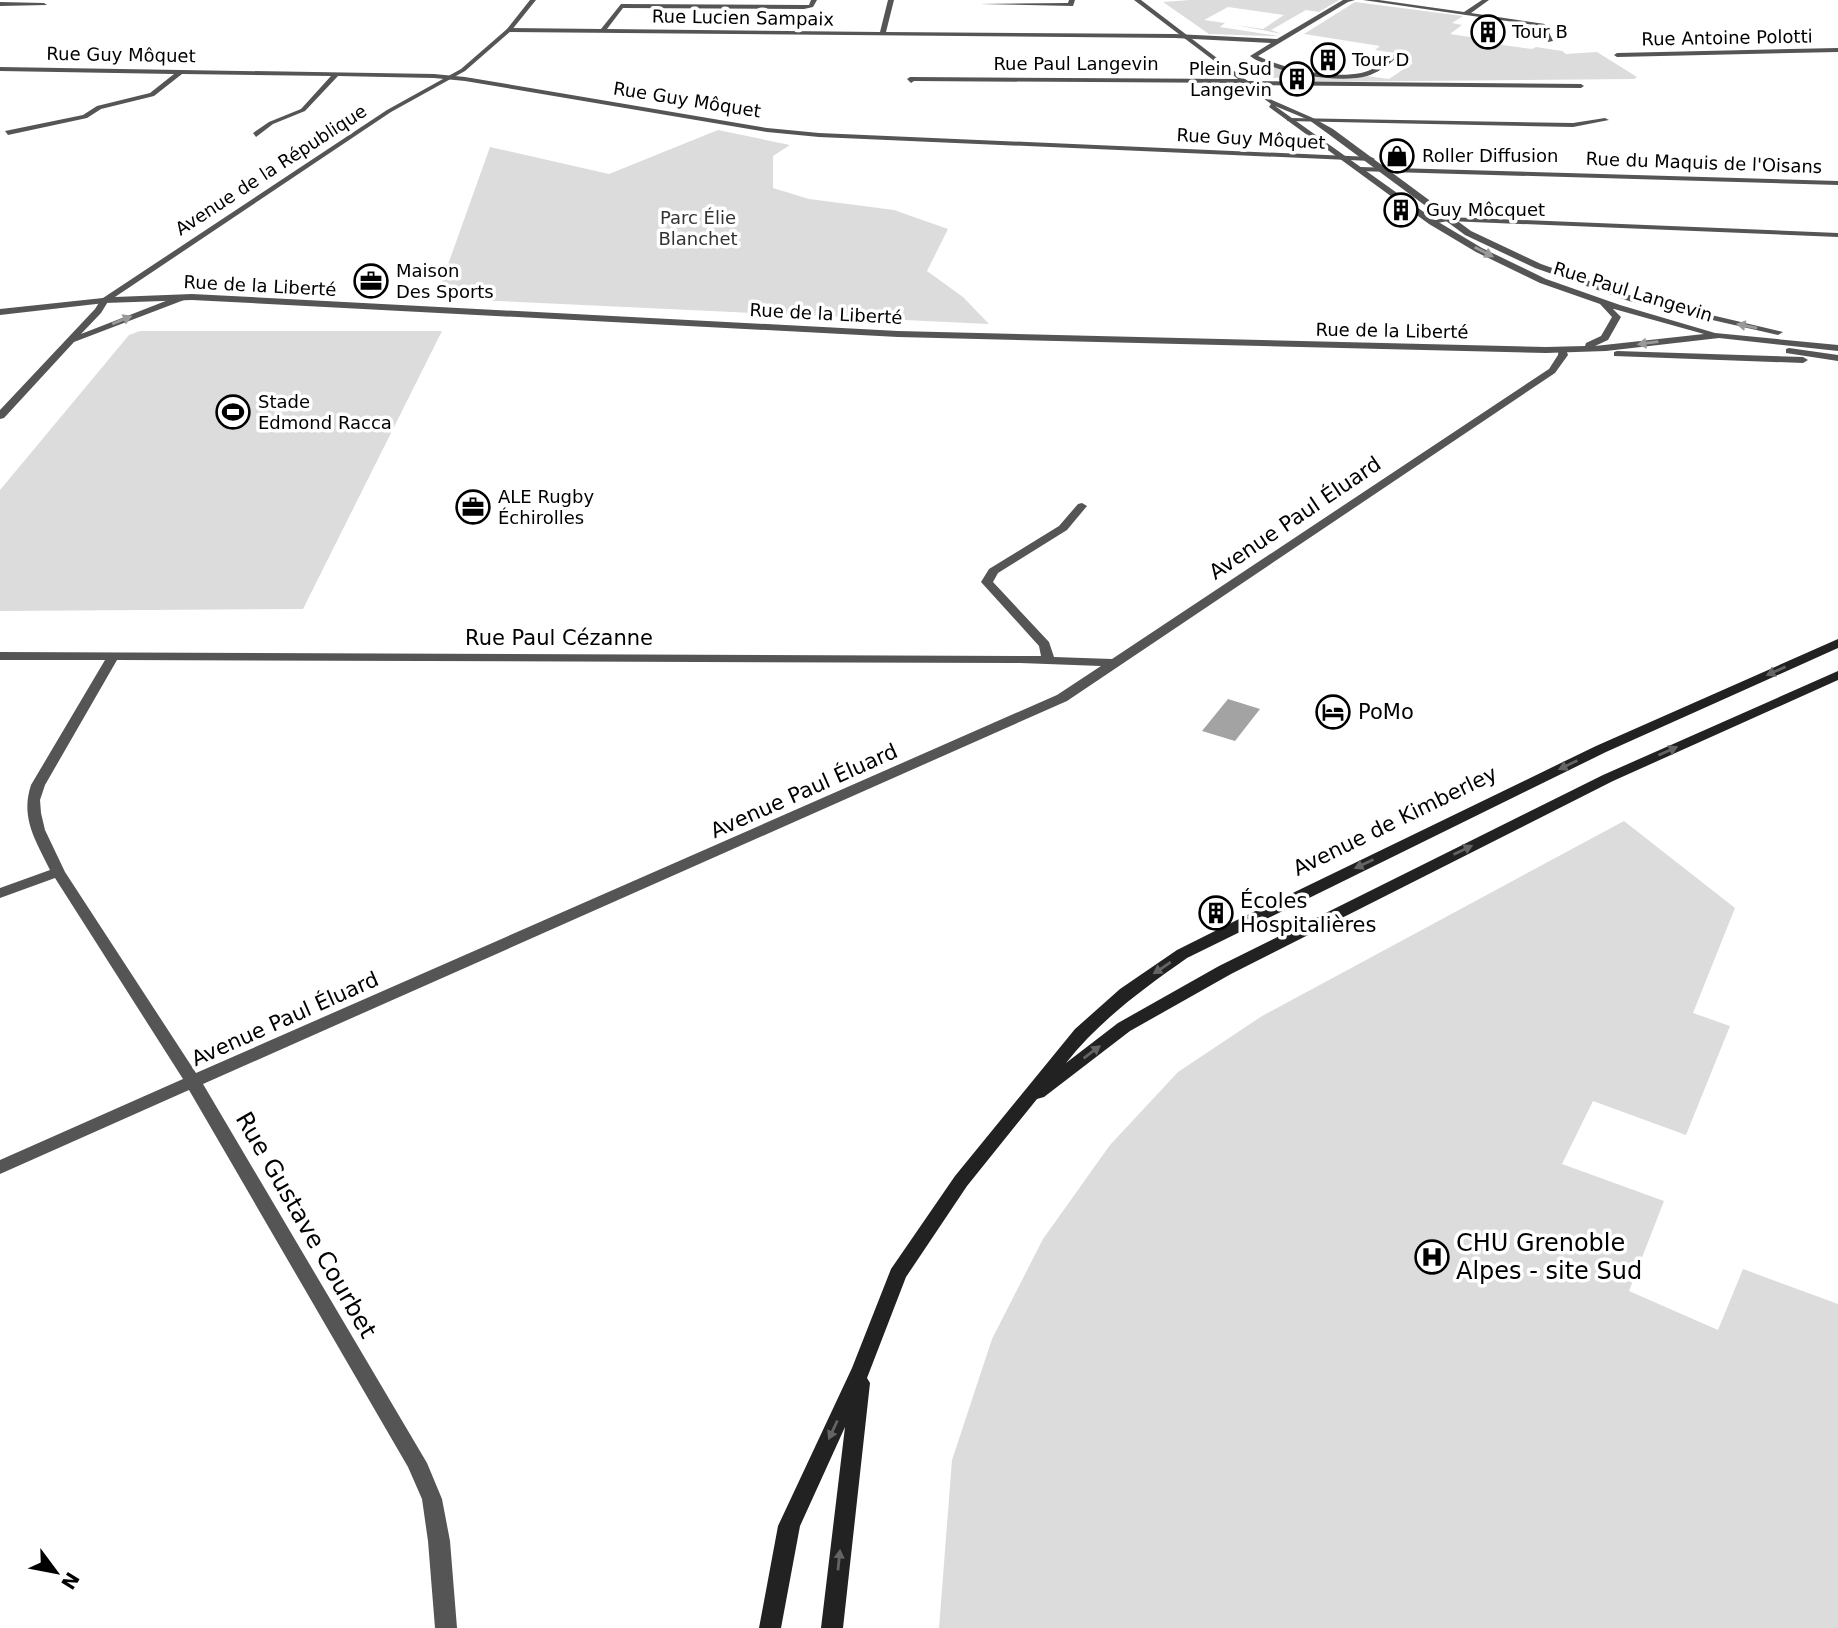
<svg xmlns="http://www.w3.org/2000/svg" width="1838" height="1628" font-family="'DejaVu Sans',sans-serif">
	<style>
		.green { fill: #dcdcdc }
		.water { fill: #a3a3a3 }
		.lines { fill: none; stroke-linecap: round; stroke-linejoin: round }
		.minor { fill: #555; fill-rule: evenodd }
		.tertiary { fill: #555; fill-rule: evenodd }
		.secondary { fill: #222; fill-rule: evenodd }
		.oneway { fill: #999 }
		.oneway2 { fill: #646464 }
		.labels { text-anchor: middle; stroke-width: 7; stroke-linejoin: round; paint-order: stroke }
		.far-street-label { font-size: 18px; fill: #000; stroke: #fff }
		.far-poi-label { font-size: 18px; fill: #000; stroke: #fff; text-anchor: start }
		.far-park-label { font-size: 18px; fill: #333; stroke: #fff }
		.street-label { font-size: 21px; fill: #000; stroke: #fff }
		.poi-label { font-size: 21px; fill: #000; stroke: #fff; text-anchor: start }
		.near-street-label { font-size: 24px; fill: #000; stroke: #fff }
		.near-poi-label { font-size: 24px; fill: #000; stroke: #fff; text-anchor: start }
	</style>
	<rect width="100%" height="100%" fill="#fff"/>
	<g class="green">
		<path d="M1190,0H1339L1319,12L1306,10L1271,30L1282,34L1235,25L1263,29L1284,15L1228,7L1204,20L1225,23L1220,27L1278,36H1269L1209,34L1163,2Z"/>
		<path d="M1355,2L1463,16L1452,23L1462,25L1450,34L1476,38L1474,41L1532,49L1536,47L1562,51L1566,54L1597,52L1637,77L1634,79L1312,82L1304,76L1274,78L1255,65L1339,77L1366,76L1389,79L1413,63L1389,58L1395,53L1375,50L1380,46L1304,34Z"/>
		<path d="M718,130L790,145L773,156V188L809,199L894,210L948,229L927,271L963,297L989,324L436,298L490,147L609,174Z"/>
		<path d="M140,331H442L303,609L0,611V490L129,335Z"/>
		<path d="M1624,821L1735,908L1693,1013L1730,1026L1686,1135L1593,1101L1562,1164L1664,1201L1629,1291L1718,1330L1743,1269L1838,1304V1628H939L952,1460L992,1339L1043,1239L1110,1145L1178,1072L1262,1016Z"/>
	</g>
	<path class="water" d="M1228,699L1260,709L1235,741L1202,731Z"/>
	<g class="lines">
		<g class="minor">
			<path d="M811,0H817L813,7L804,9L623,8L607,29L880,32L888,0H894L886,32L1175,34L1277,39L1343,0H1355L1348,2L1258,56C1284,69 1332,79 1361,73C1371,71 1381,64 1390,58L1395,59C1387,66 1377,73 1367,76C1339,84 1273,73 1250,56L1271,43L1175,38L509,32L506,30L509,28L601,29L621,4L804,5H809Z"/>
			<path d="M1069,0H1075L1073,6L980,4L1068,3Z"/>
			<path d="M1363,0H1379L1464,12L1482,0H1489L1471,13L1545,24L1553,41L1548,42L1541,26Z"/>
			<path d="M0,2L44,3L47,5L0,6Z"/>
			<path d="M1838,48V52L1617,57L1614,55L1617,53Z"/>
			<path d="M0,67L434,74L465,77L767,128L819,133L1371,157L1375,159L1371,161L819,137L767,132L465,81L434,78L338,76L305,111L273,124L256,137L253,133L269,122L301,109L331,76L182,74L154,96L101,109L87,118L8,135L5,131L83,115L97,106L150,93L174,74L0,71Z"/>
			<path d="M910,77L1245,79L1248,81L1581,84L1584,86L1581,88L1248,85L1245,83L914,81L911,83L907,79Z"/>
			<path d="M1289,118L1573,123L1605,118L1609,120L1573,127L1287,121Z"/>
			<path d="M1360,167L1838,181V185L1357,171L1356,169Z"/>
			<path d="M1448,217L1838,233V237L1448,221L1432,224L1428,222Z"/>
			<path d="M181,295L185,298L184,300L74,342L4,418L0,419V410L95,309L102,298L109,300L101,313L81,334Z"/>
			<path d="M1559,347H1565L1568,355L1555,373L1067,701L203,1084L427,1463L442,1499L450,1541L457,1628H435L428,1541L422,1499L408,1467L189,1090L0,1174V1160L183,1079L55,878L0,898V888L50,870C36,841 20,818 31,785L105,660H0V652L1041,656L1039,646L981,582L989,569L1059,526L1078,504L1082,503L1087,506L1067,530L998,573L993,582L1049,642L1054,657L1112,659L1549,369L1558,355ZM117,660L1020,663L1101,666L1057,695L196,1073L65,872L45,830L41,813L40,800L45,785Z"/>
		</g>
		<g class="tertiary">
			<path d="M530,0H536L511,31L465,71L391,112L115,297L192,294L898,331L1546,347L1585,346L1586,343L1601,336L1612,317L1600,304L1540,283L1476,252L1429,224L1269,107L1271,104L1134,0H1141L1272,100L1313,118L1333,129L1471,231L1541,264L1635,297L1783,332L1778,335L1629,301L1535,268L1465,235L1327,133L1309,120L1275,106L1435,220L1482,248L1546,279L1620,305L1715,333L1838,345V351L1719,338L1606,351L1546,353L898,337L192,300L105,303L0,315V309L103,298L387,110L461,69L507,29ZM1613,309H1614L1704,334L1595,346L1608,340L1621,317Z"/>
			<path d="M1789,348L1838,355V361L1786,353V349Z"/>
			<path d="M1617,351L1803,357L1808,360L1803,363L1614,356V352Z"/>
		</g>
		<path class="secondary" d="M1838,639V648L1606,752L1187,958C1143,989 1100,1020 1066,1063L1118,1023L1219,966L1603,775L1838,671V680L1613,781L1231,974L1130,1031L1044,1097L1037,1099L967,1186L906,1277L867,1378L870,1383L843,1628H821L845,1427L800,1526L781,1628H759L778,1526L852,1368L891,1269L955,1176L1075,1029L1120,989L1177,950L1243,917L1596,746Z"/>
	</g>
	<defs><path id="oneway-solid" d="M-6-.8H1V-3.2L6.5 0L1 3.2V.8H-6Z" transform="scale(1.75)"/></defs>
	<g class="oneway">
		<use href="#oneway-solid" transform="translate(1484 252) rotate(27)"/>
		<use href="#oneway-solid" transform="translate(122 320) rotate(-22)"/>
		<use href="#oneway-solid" transform="translate(1747 326) rotate(-168)"/>
		<use href="#oneway-solid" transform="translate(1648 343) rotate(173)"/>
	</g>
	<g class="oneway2">
		<use href="#oneway-solid" transform="translate(1776 671) rotate(156)"/>
		<use href="#oneway-solid" transform="translate(1668 751) rotate(-24)"/>
		<use href="#oneway-solid" transform="translate(1568 765) rotate(154)"/>
		<use href="#oneway-solid" transform="translate(1463 850) rotate(-26)"/>
		<use href="#oneway-solid" transform="translate(1364 864) rotate(155)"/>
		<use href="#oneway-solid" transform="translate(1162 968) rotate(146)"/>
		<use href="#oneway-solid" transform="translate(1092 1052) rotate(-37)"/>
		<use href="#oneway-solid" transform="translate(833 1430) rotate(115)"/>
		<use href="#oneway-solid" transform="translate(839 1560) rotate(-84)"/>
	</g>
	<defs>
		<symbol id="building-ring" viewBox="-11 -11 22 22"><circle r="9.5" fill="#fff" stroke="#000" stroke-width="1.5"/><path d="M-4-6H4V6H1V3H-1V6H-4ZM-2.5-4.3h1.7v1.8h-1.7ZM.8-4.3h1.7v1.8H.8ZM-2.5-1h1.7V.8h-1.7ZM.8-1h1.7V.8H.8Z" fill="#000"/></symbol>
		<symbol id="shop-ring" viewBox="-11 -11 22 22"><circle r="9.5" fill="#fff" stroke="#000" stroke-width="1.5"/><path d="M-5-2.5h2.3a2.7 3.5 0 0 1 5.4 0H5L5.5 6h-11ZM-1.5-2.5h3a1.5 2.3 0 0 0-3 0Z" fill="#000"/></symbol>
		<symbol id="office-ring" viewBox="-11 -11 22 22"><circle r="9.5" fill="#fff" stroke="#000" stroke-width="1.5"/><path d="M-6-3h4V-5.5h4V-3h4V5H-6ZM-1-4.5V-3h2v-1.5ZM-6 0V1H6V0Z" fill="#000"/></symbol>
		<symbol id="stadium-ring" viewBox="-11 -11 22 22"><circle r="9.5" fill="#fff" stroke="#000" stroke-width="1.5"/><path d="M0-5a6.5 5 0 1 0 0 10a6.5 5 0 1 0 0-10ZM-3.5-1.8h7v3.6h-7Z" fill="#000"/></symbol>
		<symbol id="hotel-ring" viewBox="-11 -11 22 22"><circle r="9.5" fill="#fff" stroke="#000" stroke-width="1.5"/><path d="M-6-4.5h1.5V1H6V5H4.5V3h-9V5H-6ZM-4 0a1.8 1.8 0 1 1 3.6 0ZM.5 0V-2.5h3Q6-2.5 6 0Z" fill="#000"/></symbol>
		<symbol id="hospital-ring" viewBox="-11 -11 22 22"><circle r="9.5" fill="#fff" stroke="#000" stroke-width="1.5"/><path d="M-5-5h3v3.5h4V-5h3V5h-3V1.5h-4V5h-3Z" fill="#000"/></symbol>
	</defs>
	<g fill-rule="evenodd">
		<use href="#building-ring" x="1469" y="13" width="38" height="38"/>
		<use href="#building-ring" x="1309" y="41" width="38" height="38"/>
		<use href="#building-ring" x="1278" y="60" width="38" height="38"/>
		<use href="#shop-ring" x="1378" y="137" width="38" height="38"/>
		<use href="#building-ring" x="1382" y="191" width="38" height="38"/>
		<use href="#office-ring" x="352" y="262" width="38" height="38"/>
		<use href="#stadium-ring" x="214" y="393" width="38" height="38"/>
		<use href="#office-ring" x="454" y="488" width="38" height="38"/>
		<use href="#hotel-ring" x="1314" y="693" width="38" height="38"/>
		<use href="#building-ring" x="1197" y="894" width="38" height="38"/>
		<use href="#hospital-ring" x="1413" y="1238" width="38" height="38"/>
	</g>
	<g class="labels">
		<g class="far-street-label">
			<text transform="translate(743 18) rotate(1)" y="6">Rue Lucien Sampaix</text>
			<text transform="translate(1727 38) rotate(-1)" y="6">Rue Antoine Polotti</text>
			<text transform="translate(121 55) rotate(1)" y="6">Rue Guy Môquet</text>
			<text x="1076" y="70">Rue Paul Langevin</text>
			<text transform="translate(687 100) rotate(9)" y="6">Rue Guy Môquet</text>
			<text transform="translate(1251 139) rotate(3)" y="6">Rue Guy Môquet</text>
			<text transform="translate(1704 163) rotate(2)" y="6">Rue du Maquis de l'Oisans</text>
			<text transform="translate(271 170) rotate(-33)" y="6">Avenue de la République</text>
			<text transform="translate(260 286) rotate(3)" y="6">Rue de la Liberté</text>
			<text transform="translate(1633 292) rotate(17)" y="6">Rue Paul Langevin</text>
			<text transform="translate(826 314) rotate(3)" y="6">Rue de la Liberté</text>
			<text transform="translate(1392 331) rotate(1)" y="6">Rue de la Liberté</text>
		</g>
		<g class="far-poi-label">
			<text x="1512" y="38">Tour B</text>
			<text x="1352" y="66">Tour D</text>
			<text x="1272" y="75" text-anchor="end">Plein Sud<tspan x="1272" dy="21">Langevin</tspan></text>
			<text x="1422" y="162">Roller Diffusion</text>
			<text x="1426" y="216">Guy Môcquet</text>
			<text x="396" y="277">Maison<tspan x="396" dy="21">Des Sports</tspan></text>
			<text x="258" y="408">Stade<tspan x="258" dy="21">Edmond Racca</tspan></text>
			<text x="498" y="503">ALE Rugby<tspan x="498" dy="21">Échirolles</tspan></text>
		</g>
		<g class="far-park-label">
			<text x="698" y="224">Parc Élie<tspan x="698" dy="21">Blanchet</tspan></text>
		</g>
		<g class="street-label">
			<text transform="translate(1295 518) rotate(-34)" y="7">Avenue Paul Éluard</text>
			<text x="559" y="645">Rue Paul Cézanne</text>
			<text transform="translate(804 791) rotate(-24)" y="7">Avenue Paul Éluard</text>
			<text transform="translate(1395 821) rotate(-26)" y="7">Avenue de Kimberley</text>
			<text transform="translate(285 1019) rotate(-24)" y="7">Avenue Paul Éluard</text>
		</g>
		<g class="poi-label">
			<text x="1358" y="719">PoMo</text>
			<text x="1240" y="908">Écoles<tspan x="1240" dy="24">Hospitalières</tspan></text>
		</g>
		<g class="near-street-label">
			<text transform="translate(306 1225) rotate(60)" y="8">Rue Gustave Courbet</text>
		</g>
		<g class="near-poi-label">
			<text x="1456" y="1251">CHU Grenoble<tspan x="1456" dy="28">Alpes - site Sud</tspan></text>
		</g>
	</g>
	<g transform="translate(56 1572) rotate(122)" stroke="#ffffff" stroke-width="5" paint-order="stroke">
	<path d="M0-5L12 26L0 18L-12 26Z" fill="#000000"/>
	<text y="-10" font-size="19" font-weight="bold" text-anchor="middle" fill="#000000">N</text>
	</g>
</svg>
